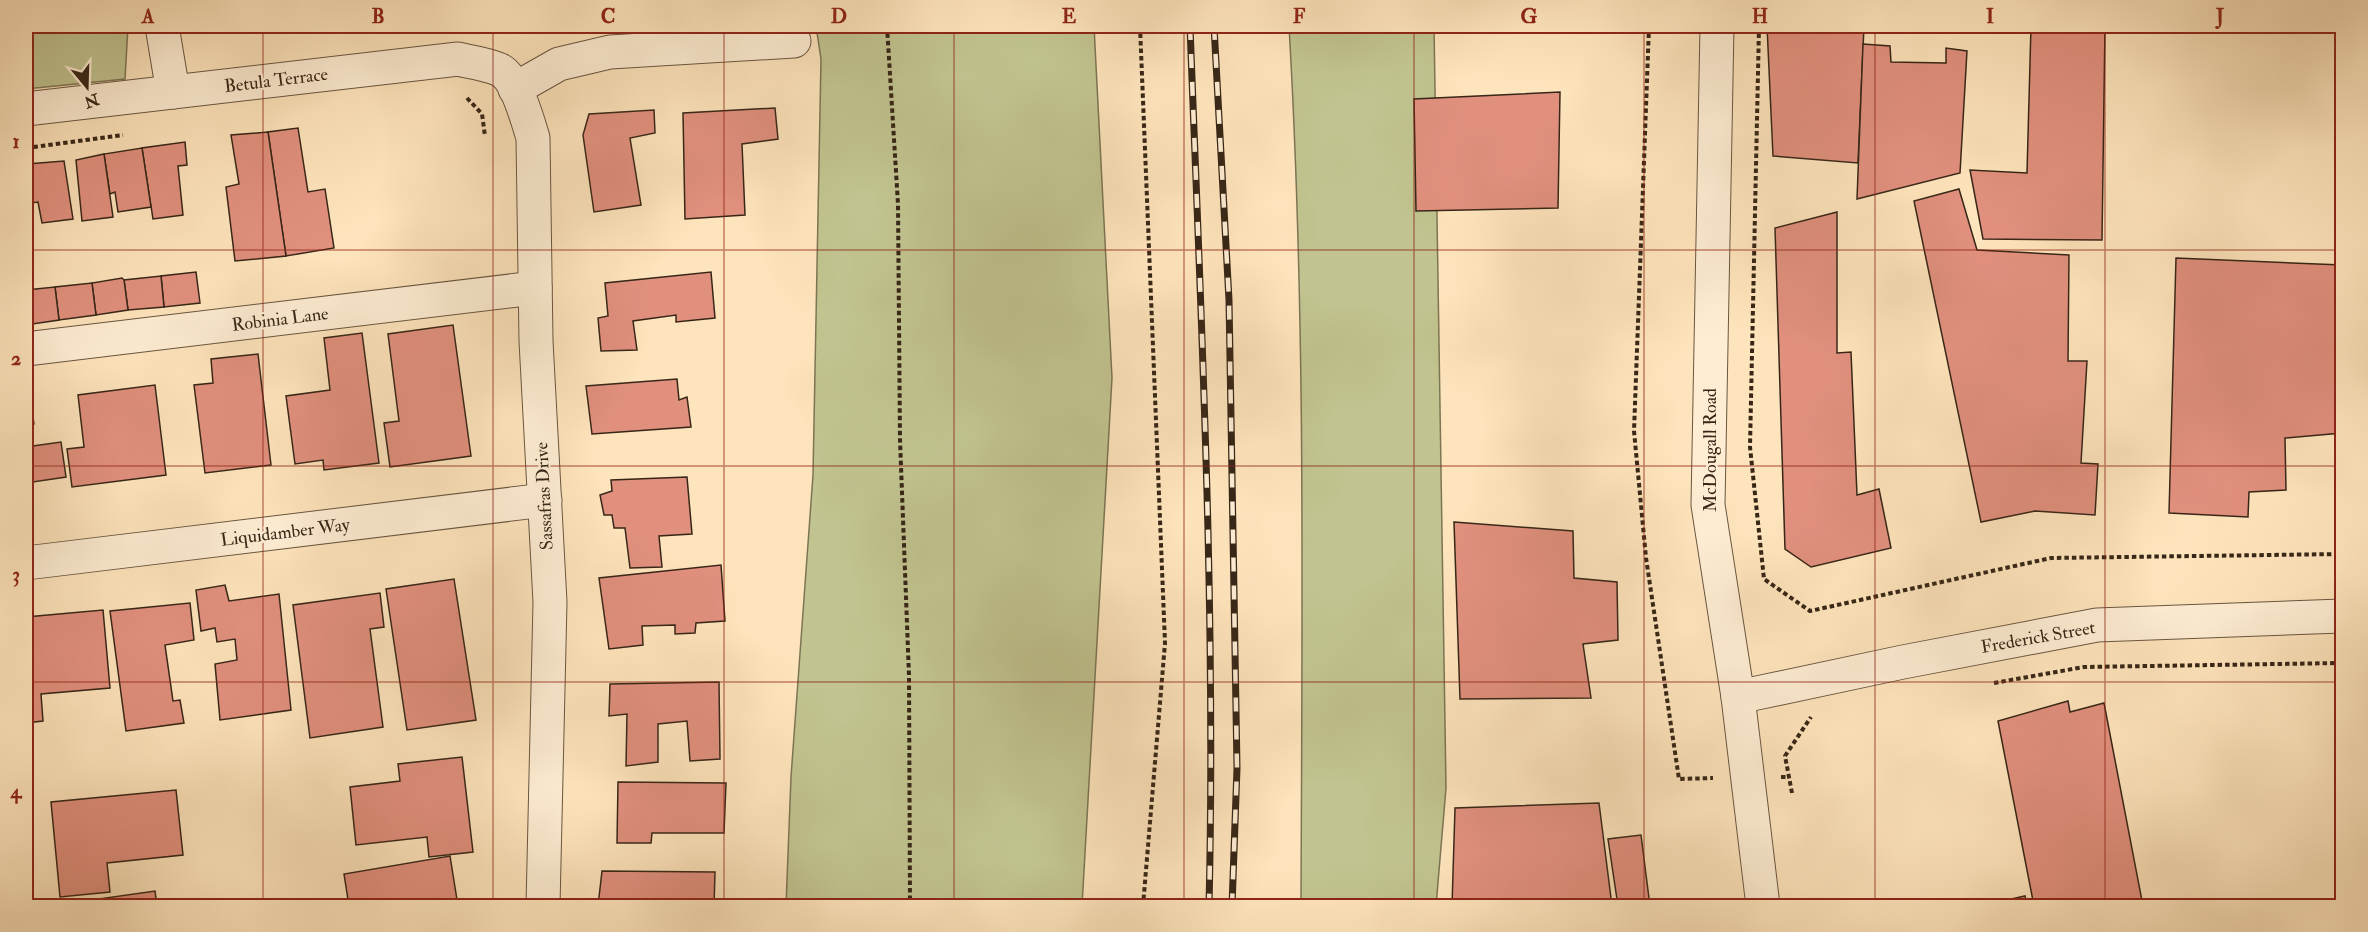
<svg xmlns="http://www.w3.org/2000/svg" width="2368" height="932" font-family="'IM FELL Double Pica',serif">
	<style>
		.green { fill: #c1c490; stroke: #7c7554; stroke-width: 1.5 }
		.building { fill: #e1907e; stroke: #372617; stroke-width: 1.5 }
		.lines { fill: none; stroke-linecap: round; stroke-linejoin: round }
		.minor-casing { stroke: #695640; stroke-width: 35 }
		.path { stroke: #372617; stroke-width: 4; stroke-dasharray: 4.5 3; stroke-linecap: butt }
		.minor { stroke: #feedd3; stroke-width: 33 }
		.rail-casing { stroke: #372617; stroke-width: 7 }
		.rail { stroke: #feedd3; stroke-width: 4.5; stroke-dasharray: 14; stroke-linecap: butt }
		.grid { fill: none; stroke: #8f2418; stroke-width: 1.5; stroke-opacity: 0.55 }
		.labels { text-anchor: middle; stroke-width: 4.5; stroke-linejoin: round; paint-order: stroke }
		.street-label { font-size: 18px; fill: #372617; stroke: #feedd3 }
		.neatline { fill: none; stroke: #8f2418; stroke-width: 2 }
		.grid-label { font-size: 20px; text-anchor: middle; font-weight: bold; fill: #8f2418 }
	</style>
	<rect width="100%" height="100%" fill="#fee4bc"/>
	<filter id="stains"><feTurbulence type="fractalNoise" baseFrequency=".00333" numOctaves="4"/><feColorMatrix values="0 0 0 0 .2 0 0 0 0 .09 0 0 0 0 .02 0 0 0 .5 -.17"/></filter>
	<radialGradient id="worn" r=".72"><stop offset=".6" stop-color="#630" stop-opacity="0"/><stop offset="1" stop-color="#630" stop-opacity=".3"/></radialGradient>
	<g class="green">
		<path d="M26,26H128L125,79L26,89Z"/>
		<path d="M816,26H1094L1112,378L1082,906H786L791,777L813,475L821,59Z"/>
		<path d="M1289,26H1434L1446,788L1436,906H1301C1302,613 1306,319 1289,26Z"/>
	</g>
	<g class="building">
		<path d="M1767,26H1864L1858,163L1773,156Z"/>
		<path d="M2031,26H2105L2102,240L1983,239L1970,170L2027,173Z"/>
		<path d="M1863,44L1890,46L1891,62L1946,63V48L1967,51L1960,173L1857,199Z"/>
		<path d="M1560,92L1558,208L1416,211L1414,99Z"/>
		<path d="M775,108L778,139L742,144L745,215L685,219L683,113Z"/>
		<path d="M654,110L655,133L630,138L641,205L594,212L583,135L589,114Z"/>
		<path d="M298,128L308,192L325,189L334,248L286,256L268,132Z"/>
		<path d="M268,132L286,256L235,261L226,187L239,184L231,135Z"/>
		<path d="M185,142L187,165L178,166L183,215L153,219L142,148Z"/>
		<path d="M142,148L151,207L118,212L115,192L110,194L104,154Z"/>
		<path d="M104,154L113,217L82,221L76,160Z"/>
		<path d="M64,161L73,219L42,223L38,202L31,203L27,164Z"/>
		<path d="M26,164L32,223L26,224Z"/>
		<path d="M1959,189L1977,250L2069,255L2068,361H2087L2081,463L2098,464L2095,515L2035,511L1981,522L1914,201Z"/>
		<path d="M1837,212V353L1851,352L1857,495L1879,489L1891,548L1811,567L1785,549L1775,228Z"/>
		<path d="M2176,258L2342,265V433L2285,438L2286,490L2249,492L2248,517L2169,513Z"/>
		<path d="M196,272L200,303L164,307L161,276Z"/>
		<path d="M711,272L715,318L676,322V315L633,321L637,350L601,351L598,318L608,316L605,283Z"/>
		<path d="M161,276L164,307L128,310L124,280Z"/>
		<path d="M122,278L124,280L128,310L96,315L92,283Z"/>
		<path d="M92,283L96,315L59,320L55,287Z"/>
		<path d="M55,287L59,320L26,325V290Z"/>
		<path d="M453,325L471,456L390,467L384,423L399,421L388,334Z"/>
		<path d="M362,333L379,463L324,470L323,460L295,464L286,396L330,390L324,338Z"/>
		<path d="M258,354L271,465L205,473L194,385L213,383L211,359Z"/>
		<path d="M677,379L679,400L687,397L691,427L592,434L586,386Z"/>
		<path d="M155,385L166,475L72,487L67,449L84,447L78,395Z"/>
		<path d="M26,392H29L34,424L26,426Z"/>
		<path d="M61,442L66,477L26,483V447Z"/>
		<path d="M687,477L692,534L659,536L662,567L630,568L625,528H614L612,515H604L600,495L612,491L611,480Z"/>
		<path d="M1454,522L1573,531L1574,578L1617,582L1618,640L1583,644L1591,698L1460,699Z"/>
		<path d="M721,565L725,621L696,623L695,633L675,634V625L642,626L643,645L609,649L599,578Z"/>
		<path d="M454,579L476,720L407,730L386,589Z"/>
		<path d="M225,585L229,601L279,594L291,710L220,720L215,664L237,660L235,639L217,642L215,628L201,631L196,590Z"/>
		<path d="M380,593L384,627L370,629L383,727L310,738L293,605Z"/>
		<path d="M190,603L194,640L165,645L173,701L180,700L184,723L126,731L110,611Z"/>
		<path d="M103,610L110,688L41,694L43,721L26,723V617Z"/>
		<path d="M719,682L720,759L690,761L687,721L658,724V762L626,766L627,714L609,716L610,684Z"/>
		<path d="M2068,701L2070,712L2104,703L2143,906H2034L1998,721Z"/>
		<path d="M462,757L473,852L429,857L427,837L356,845L350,787L400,781L398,764Z"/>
		<path d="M618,782L726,783L724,833H652L651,843H617Z"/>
		<path d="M176,790L183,855L107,863L110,892L60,897L51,802Z"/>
		<path d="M1599,803L1612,906H1452L1455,808Z"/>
		<path d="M1641,835L1650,906H1618L1608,839Z"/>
		<path d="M450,856L458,906H349L344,874Z"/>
		<path d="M602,871L715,872L714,906H598Z"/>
		<path d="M155,891L157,906H64L63,904Z"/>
		<path d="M2025,896L2027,906H1980Z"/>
	</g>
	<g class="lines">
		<defs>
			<g id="minor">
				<path d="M162,26L173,92"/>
				<path d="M1717,26L1708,505L1738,697L1763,906"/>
				<path d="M515,89L559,64L610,52L794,41"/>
				<path d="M26,109L458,59C470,62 490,65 500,70C516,78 528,121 533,138L536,341L550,602L543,906"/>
				<path d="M26,349L535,288"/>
				<path d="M26,563L545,500"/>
				<path d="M1738,697L1903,662L2097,625L2342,616"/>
			</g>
		</defs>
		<use href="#minor" class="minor-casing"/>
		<g class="path">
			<path d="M887,26L898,204L900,440L909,676L910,906"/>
			<path d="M1140,26L1165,643L1143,906"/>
			<path d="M1649,26L1634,431L1646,558L1679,779L1713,778"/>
			<path d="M1759,26L1750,447L1764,579L1810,611L2051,558L2342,554"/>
			<path d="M467,98L482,114L485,136"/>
			<path d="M26,148L123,135"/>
			<path d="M1994,683L2084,667L2342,663"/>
			<path d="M1781,777H1789"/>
			<path d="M1792,793L1785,756L1811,717"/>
		</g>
		<use href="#minor" class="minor"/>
		<defs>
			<g id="rail">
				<path d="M1190,26C1201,319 1216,612 1209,906"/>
				<path d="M1214,26L1229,300L1237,768L1232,906"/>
			</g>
		</defs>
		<use href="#rail" class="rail-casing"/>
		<use href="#rail" class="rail"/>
	</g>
	<path class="grid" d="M263,26V906M493,26V906M724,26V906M954,26V906M1184,26V906M1414,26V906M1644,26V906M1875,26V906M2105,26V906M26,250H2342M26,466H2342M26,682H2342"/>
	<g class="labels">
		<g class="street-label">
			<text transform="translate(276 80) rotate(-7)" y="6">Betula Terrace</text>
			<text transform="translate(280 319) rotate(-7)" y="6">Robinia Lane</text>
			<text transform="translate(1710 450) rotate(-90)" y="6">McDougall Road</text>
			<text transform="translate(544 496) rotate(-93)" y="6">Sassafras Drive</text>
			<text transform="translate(285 532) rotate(-7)" y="6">Liquidamber Way</text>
			<text transform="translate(2038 637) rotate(-10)" y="6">Frederick Street</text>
		</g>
	</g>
	<rect width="2368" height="932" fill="none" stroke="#fee4bc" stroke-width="66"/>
	<g transform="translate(87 87) rotate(161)" stroke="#feedd3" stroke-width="4.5" paint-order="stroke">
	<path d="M0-4.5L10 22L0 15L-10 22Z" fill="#372617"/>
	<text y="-9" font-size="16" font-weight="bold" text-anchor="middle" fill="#372617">N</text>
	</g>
	<rect x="33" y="33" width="2302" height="866" class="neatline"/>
	<g class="grid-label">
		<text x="148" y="23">A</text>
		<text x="378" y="23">B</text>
		<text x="608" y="23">C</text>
		<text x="839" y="23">D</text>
		<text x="1069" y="23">E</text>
		<text x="1299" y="23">F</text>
		<text x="1529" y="23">G</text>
		<text x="1760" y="23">H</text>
		<text x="1990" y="23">I</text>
		<text x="2220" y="23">J</text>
		<text x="16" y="148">1</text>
		<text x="16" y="365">2</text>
		<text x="16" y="581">3</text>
		<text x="16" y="798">4</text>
	</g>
	<rect width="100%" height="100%" filter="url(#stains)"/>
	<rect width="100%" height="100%" fill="url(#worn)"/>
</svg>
